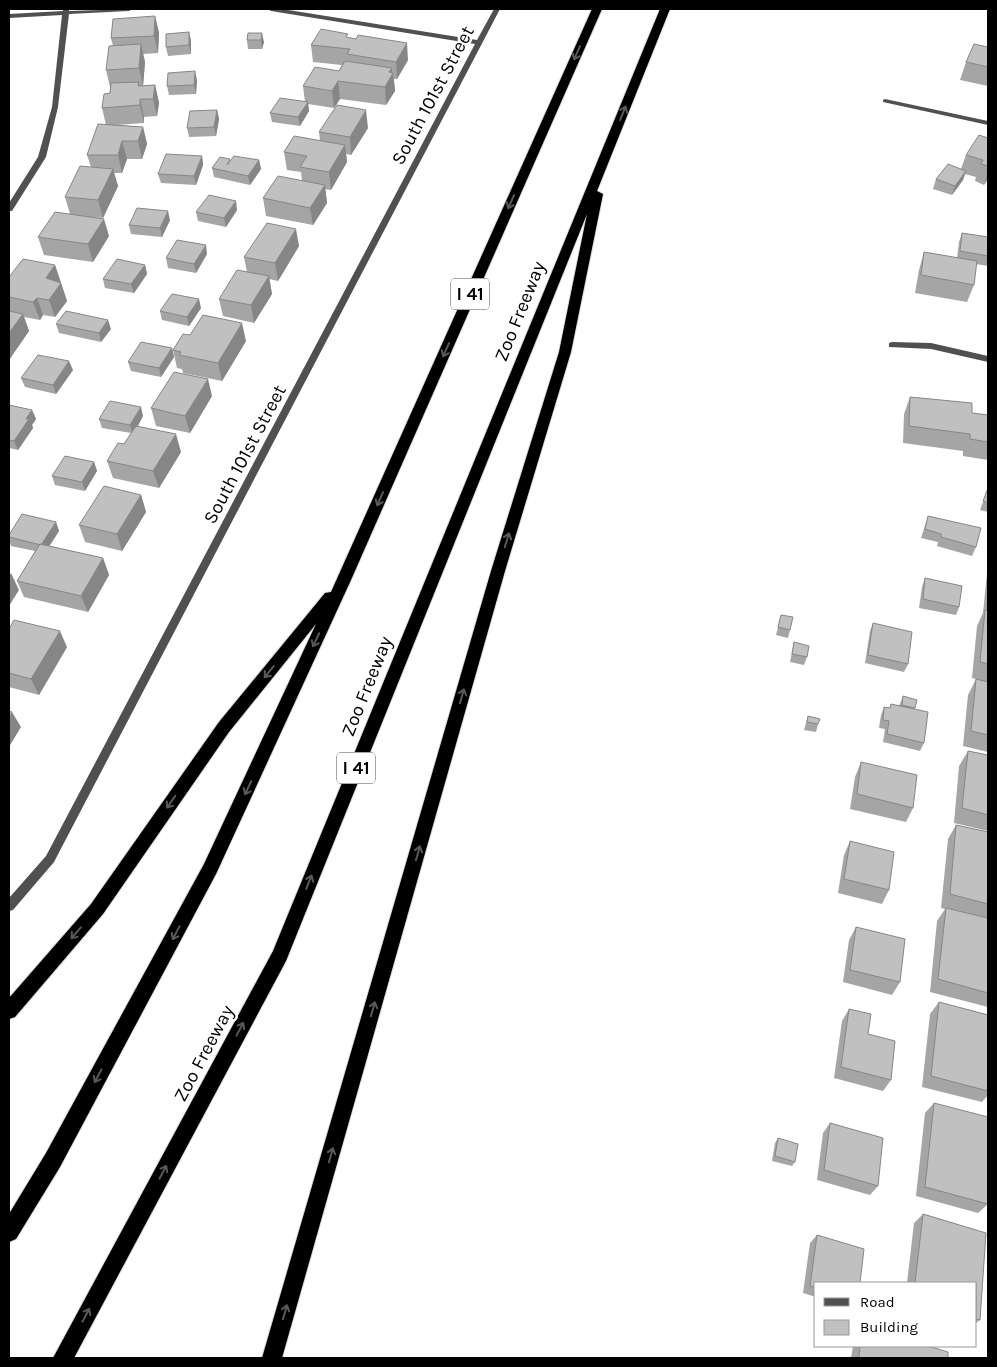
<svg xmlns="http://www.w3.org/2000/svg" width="997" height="1367" font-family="Karla,sans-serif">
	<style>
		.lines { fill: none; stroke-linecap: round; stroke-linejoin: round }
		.highway-casing { stroke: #dbdbdb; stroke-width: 2 }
		.street { fill: #505050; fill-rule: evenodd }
		.highway { fill: #000; fill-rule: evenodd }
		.wall { fill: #a5a5a5 }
		.shaded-wall { fill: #868686 }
		.building { fill: #c0c0c0; stroke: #868686 }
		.oneway { stroke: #595959 }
		.labels { text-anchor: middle; stroke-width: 5; stroke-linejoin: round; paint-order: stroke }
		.shield { fill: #fff; stroke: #4c4c4c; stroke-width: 1 }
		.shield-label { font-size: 18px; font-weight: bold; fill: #000 }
		.street-label { font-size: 19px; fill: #000; stroke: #fff }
	</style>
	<rect width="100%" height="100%" fill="#fff"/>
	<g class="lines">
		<defs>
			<g id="highway">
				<path d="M592,9H602L351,580L216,874L60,1167L16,1239L9,1242V1214L46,1153L204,864L316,624L229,732L103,914L15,1017L9,1019V998L91,904L219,722L325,593L331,592Z"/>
				<path d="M660,9H670L597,191L603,194L571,352L505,571L282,1358H262L491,571L559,352L587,214L286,961L74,1358H53L273,951Z"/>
			</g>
		</defs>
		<use href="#highway" class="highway-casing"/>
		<g class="street">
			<path d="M63,9H69V11L132,9L129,11L69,14L58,107L46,157L12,211H9V203L38,157L52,107L62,15L9,18V14L63,11Z"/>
			<path d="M268,9H282L477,40L494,9H500L54,862L13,910L9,911V898L46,856L475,44L271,11Z"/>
			<path d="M885,99L988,121V125L883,102V100Z"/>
			<path d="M892,342L931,343L988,356V362L931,349L889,347V343Z"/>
		</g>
		<use href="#highway" class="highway"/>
	</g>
	<g class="wall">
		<path d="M155,16L159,33L158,53L143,54L145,62L143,86L155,85L159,103L157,116L144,117V123L117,125L143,127L147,144L142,159H127L122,173H114L118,186L103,218L91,217L109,236L93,262L44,255L38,237L70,214L65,197L91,167L87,155L106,125L102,108L110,93V87L106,70L113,46L111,38Z"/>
		<path d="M189,32L191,41V54L168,56L166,47Z"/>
		<path d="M248,33L264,42L262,49H248L247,40Z"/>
		<path d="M348,38L408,60L397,79H394L395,91L386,105L340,99L334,108L308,104L309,111L300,126L272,122L270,113L305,102L303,86L339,71L342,65L313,62L311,45Z"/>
		<path d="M988,47V86L960,80L966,62Z"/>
		<path d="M197,80L196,94L169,95L167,86Z"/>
		<path d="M217,110L219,119L216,136L189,137L187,128Z"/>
		<path d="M368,128L351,155L346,154L347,162L331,190L325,189L327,203L313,225L266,216L263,198L302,180L301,172L287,170L284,152L320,141L319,132Z"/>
		<path d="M988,138V182L987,181L984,185L975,181L976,177L965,174L963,180L952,195L933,189L936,179L961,169L966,155Z"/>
		<path d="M202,156L203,165L196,185L161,183L158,174Z"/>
		<path d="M259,160L261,169L250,185L214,177L212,168L230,161Z"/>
		<path d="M237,210L226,227L198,221L196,212Z"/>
		<path d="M170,220L162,237L131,234L129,225Z"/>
		<path d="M962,233L988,237V266L976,264L974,285L967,302L915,293L919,270L924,252L957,258L959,242Z"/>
		<path d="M299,246L278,281L269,279L272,294L254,323L223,316L219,299L247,272L244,257Z"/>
		<path d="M207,254L196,273L168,268L166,258Z"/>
		<path d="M55,265L67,301L55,317L43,315L40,320L24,317L29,331L9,360V277Z"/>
		<path d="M145,265L147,274L134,293L105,288L103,279Z"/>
		<path d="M201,308L189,326L162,320L160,311Z"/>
		<path d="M56,324L111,329L101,342L59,333Z"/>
		<path d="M190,335L246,341L222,381L183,373L182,369L177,368L173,350Z"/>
		<path d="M172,348L174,357L161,377L131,371L128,362Z"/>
		<path d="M73,370L56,394L25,387L21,378Z"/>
		<path d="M212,396L190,433L156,426L151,408Z"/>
		<path d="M910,397L972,413L988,415V460L963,456V451L903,443L904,414Z"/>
		<path d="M9,405L32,410L36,419L32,425L33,428L18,450L9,448Z"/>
		<path d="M143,416L138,426L181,452L159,488L113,478L107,461L124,444L131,433L102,428L99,419Z"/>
		<path d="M94,462L97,471L85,491L55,485L52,476Z"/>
		<path d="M988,488V512L980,510Z"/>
		<path d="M141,495L146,512L122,551L85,542L79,525Z"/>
		<path d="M928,516L976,547L972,556L937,546L938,542L921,538Z"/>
		<path d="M56,522L59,531L49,546L103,558L109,575L88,612L24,597L17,581L35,551L11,546L9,540V535Z"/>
		<path d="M988,563V752L963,746L968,695L976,679L972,678L977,626L983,613Z"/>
		<path d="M925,578L959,607L956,615L919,608L922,587Z"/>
		<path d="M781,615L790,630L788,638L776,635Z"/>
		<path d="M873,623L908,664L904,672L865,663L870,631Z"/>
		<path d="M9,629L67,647L39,695L9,687Z"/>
		<path d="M794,642L807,657L804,665L790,662Z"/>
		<path d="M903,696L915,708V709L924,743L920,751L883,742L885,729L879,728L881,715L884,707L890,708L891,704L899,706Z"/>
		<path d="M808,716L818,724L816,732L804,730Z"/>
		<path d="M968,751L988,755V831L954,823L959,766Z"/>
		<path d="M861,762L913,808L906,822L850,809L855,777Z"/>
		<path d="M956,825L988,832V1007L930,992L937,921L945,909L941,908L948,839Z"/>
		<path d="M850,841L889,890L882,904L838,893L844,855Z"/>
		<path d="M856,927L900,982L892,995L843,982L849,940Z"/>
		<path d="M939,1002L988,1015V1095L982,1102L922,1087L930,1014Z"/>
		<path d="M849,1009L868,1034L891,1080L883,1091L834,1078L842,1021Z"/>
		<path d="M934,1103L988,1204L978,1213L916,1196L925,1113Z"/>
		<path d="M830,1123L878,1186L870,1195L817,1180L823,1133Z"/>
		<path d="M778,1138L795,1162L792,1166L772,1161L775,1143Z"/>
		<path d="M923,1214L986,1233L980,1320L976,1323V1283H907L914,1223Z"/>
		<path d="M817,1235L816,1283V1297L803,1293L810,1243Z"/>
		<path d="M853,1346H928L948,1358H851Z"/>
	</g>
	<g class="shaded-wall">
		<path d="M155,16L159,33L158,53L154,36Z"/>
		<path d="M189,32L191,41V54L189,45Z"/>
		<path d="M262,33L264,42L262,49L261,40Z"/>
		<path d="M407,43L408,60L397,79L396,62Z"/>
		<path d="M141,44L145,62L143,86L139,68Z"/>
		<path d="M392,68V75L393,73L395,91L386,105L385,87L389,72Z"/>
		<path d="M195,71L197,80L196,94L194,85Z"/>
		<path d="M338,81L340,99L334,108L332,91Z"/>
		<path d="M155,85L159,103L157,116L153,99Z"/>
		<path d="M140,99L144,117V123L140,105Z"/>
		<path d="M308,102L309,111L300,126L298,117Z"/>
		<path d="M217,110L219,119L216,136L214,127Z"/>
		<path d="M366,110L368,128L351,155L350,137Z"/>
		<path d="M143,127L147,144L142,159L138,141Z"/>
		<path d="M122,141L127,159L122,173L118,155Z"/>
		<path d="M345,145L347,162L331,190L329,172Z"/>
		<path d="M202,156L203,165L196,185L194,176Z"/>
		<path d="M259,160L261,169L250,185L248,176Z"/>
		<path d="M113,169L118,186L103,218L98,200Z"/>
		<path d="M966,171L963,180L952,195L955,186Z"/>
		<path d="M988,173V177L984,185Z"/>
		<path d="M325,185L327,203L313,225L310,208Z"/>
		<path d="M236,201L237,210L226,227L224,218Z"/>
		<path d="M168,211L170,220L162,237L160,228Z"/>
		<path d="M104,219L109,236L93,262L88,244Z"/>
		<path d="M296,229L299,246L278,281L275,263Z"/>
		<path d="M206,245L207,254L196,273L194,264Z"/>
		<path d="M55,265L67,301L55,317L49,300L46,278Z"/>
		<path d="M145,265L147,274L134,293L131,284Z"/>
		<path d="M269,276L272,294L254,323L251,305Z"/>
		<path d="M37,298L43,315L40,320L33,302Z"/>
		<path d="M199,299L201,308L189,326L187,317Z"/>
		<path d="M23,314L29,331L9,360V333Z"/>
		<path d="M108,320L111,329L101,342L99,333Z"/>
		<path d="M242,323L246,341L222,381L218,363Z"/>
		<path d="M172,348L174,357L161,377L159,368Z"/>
		<path d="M69,361L73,370L56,394L53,385Z"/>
		<path d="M208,379L212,396L190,433L185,416Z"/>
		<path d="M141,407L143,416L133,434L130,425Z"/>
		<path d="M32,410L36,419L32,425L33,428L18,450L14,441L26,419Z"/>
		<path d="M176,434L181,452L159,488L153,471Z"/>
		<path d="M94,462L97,471L85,491L82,482Z"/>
		<path d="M141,495L146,512L122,551L117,534Z"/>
		<path d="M56,522L59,531L45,553L41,545Z"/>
		<path d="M103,558L109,575L88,612L81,596Z"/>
		<path d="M11,573L19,590L9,606V577Z"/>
		<path d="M60,631L67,647L39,695L31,679Z"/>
		<path d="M12,712L21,727L9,747V718Z"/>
	</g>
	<g class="building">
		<path d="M155,16L154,36L111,38L113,19Z"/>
		<path d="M321,29L348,34L346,37L356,39L358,35L407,43L396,62L347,54L350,49L311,45Z"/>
		<path d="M189,32V45L166,47V34Z"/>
		<path d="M248,33H262L261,40H247Z"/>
		<path d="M141,44L139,68L106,70L109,46Z"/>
		<path d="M974,44L988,47V67L966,62Z"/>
		<path d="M345,61L392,68L389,72L393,73L385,87L338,81L332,91L303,86L315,67L339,71Z"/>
		<path d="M195,71L194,85L167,86L168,73Z"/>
		<path d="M139,82L138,86L155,85L153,99H140V105L102,108L104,94L110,93L111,83Z"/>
		<path d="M280,98L308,102L298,117L270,113Z"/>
		<path d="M337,105L366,110L350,137L319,132Z"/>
		<path d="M217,110L214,127L187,128L190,111Z"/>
		<path d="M98,124L143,127L138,141H122L118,155H87Z"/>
		<path d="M979,135L988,138V166L981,164L983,160L966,155Z"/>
		<path d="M294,136L345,145L329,172L300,167L307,156L284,152Z"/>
		<path d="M166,154L202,156L194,176L158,174Z"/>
		<path d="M234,156L259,160L248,176L212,168L220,157L230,159L227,165Z"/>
		<path d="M948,164L966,171L955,186L936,179Z"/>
		<path d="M80,166L113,169L98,200L65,197Z"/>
		<path d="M278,176L325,185L310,208L263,198Z"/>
		<path d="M209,195L236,201L224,218L196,212Z"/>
		<path d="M137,208L168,211L160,228L129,225Z"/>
		<path d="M55,212L104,219L88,244L38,237Z"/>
		<path d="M267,223L296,229L275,263L244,257Z"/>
		<path d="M962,233L988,237V256L960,251Z"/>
		<path d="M177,240L206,245L194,264L166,258Z"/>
		<path d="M924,252L977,261L974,285L921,275Z"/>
		<path d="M23,259L55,265L46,278L61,283L49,300L37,298L33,302L9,297V277Z"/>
		<path d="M117,259L145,265L131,284L103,279Z"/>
		<path d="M237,270L269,276L251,305L219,299Z"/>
		<path d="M172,294L199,299L187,317L160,311Z"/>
		<path d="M9,311L23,314L9,333Z"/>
		<path d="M66,311L108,320L99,333L56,324Z"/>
		<path d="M203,315L242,323L218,363L179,355L181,352L173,350L183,334L190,335Z"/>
		<path d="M141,342L172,348L159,368L128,362Z"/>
		<path d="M38,355L69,361L53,385L21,378Z"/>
		<path d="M174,372L208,379L185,416L151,408Z"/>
		<path d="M910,397L972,403V413L988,415V442L970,439V434L909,426Z"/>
		<path d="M110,401L141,407L130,425L99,419Z"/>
		<path d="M9,405L32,410L26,419H29L14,441L9,440Z"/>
		<path d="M136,426L176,434L153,471L107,461L118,443L124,444Z"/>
		<path d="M65,456L94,462L82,482L52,476Z"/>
		<path d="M104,486L141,495L117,534L79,525Z"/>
		<path d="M988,488V503L983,501Z"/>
		<path d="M22,514L56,522L41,545L9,537V535Z"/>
		<path d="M928,516L981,528L976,547L941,537V534L925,529Z"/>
		<path d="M40,544L103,558L81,596L17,581Z"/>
		<path d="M925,578L962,586L959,607L923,599Z"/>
		<path d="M985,610H988V664L980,662Z"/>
		<path d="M781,615L793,617L790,630L778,627Z"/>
		<path d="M14,620L60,631L31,679L9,673V629Z"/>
		<path d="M873,623L912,632L908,664L868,655Z"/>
		<path d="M794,642L809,646L807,657L792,654Z"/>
		<path d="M976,679L988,682V735L971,731Z"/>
		<path d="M903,696L917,700L915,708L902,705Z"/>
		<path d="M891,704L928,712L924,743L887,734L889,721L883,720L884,707L890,708Z"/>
		<path d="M9,711L12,712L9,718Z"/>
		<path d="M808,716L820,719L818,724L807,722Z"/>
		<path d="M968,751L988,755V815L962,808Z"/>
		<path d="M861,762L917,775L913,808L857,794Z"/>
		<path d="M956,825L988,832V904L950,894Z"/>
		<path d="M850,841L894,852L889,890L844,879Z"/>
		<path d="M946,908L988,918V993L938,979Z"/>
		<path d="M856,927L905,939L900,982L850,970Z"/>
		<path d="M939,1002L988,1015V1091L931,1076Z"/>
		<path d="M849,1009L871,1014L868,1034L895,1041L891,1080L841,1067Z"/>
		<path d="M934,1103L988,1117V1204L925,1187Z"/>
		<path d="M830,1123L883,1138L878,1186L824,1170Z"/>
		<path d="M778,1138L798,1144L795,1162L775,1156Z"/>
		<path d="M923,1214L986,1233L980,1320L976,1319V1283H915Z"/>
		<path d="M817,1235L864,1249L860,1283H816V1288L810,1286Z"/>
		<path d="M860,1346H928L948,1352V1358H859Z"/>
	</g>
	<defs><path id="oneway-shaft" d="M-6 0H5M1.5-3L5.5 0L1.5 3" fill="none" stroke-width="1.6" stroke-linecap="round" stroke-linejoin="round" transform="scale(1.25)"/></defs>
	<g class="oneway">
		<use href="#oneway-shaft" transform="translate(577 53) rotate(114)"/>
		<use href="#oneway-shaft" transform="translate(623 113) rotate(-68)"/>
		<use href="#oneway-shaft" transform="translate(511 202) rotate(114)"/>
		<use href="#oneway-shaft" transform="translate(446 350) rotate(114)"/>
		<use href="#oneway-shaft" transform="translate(380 499) rotate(114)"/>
		<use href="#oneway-shaft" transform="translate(507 540) rotate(-73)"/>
		<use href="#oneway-shaft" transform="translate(316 640) rotate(115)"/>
		<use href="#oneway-shaft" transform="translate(269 672) rotate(129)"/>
		<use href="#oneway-shaft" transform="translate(462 696) rotate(-74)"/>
		<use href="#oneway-shaft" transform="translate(248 788) rotate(115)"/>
		<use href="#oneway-shaft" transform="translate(171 802) rotate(125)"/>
		<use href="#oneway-shaft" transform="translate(418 853) rotate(-74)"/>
		<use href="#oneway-shaft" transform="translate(309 882) rotate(-68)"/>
		<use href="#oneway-shaft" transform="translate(76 933) rotate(131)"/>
		<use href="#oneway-shaft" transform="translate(176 933) rotate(118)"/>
		<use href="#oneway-shaft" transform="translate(373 1009) rotate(-74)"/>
		<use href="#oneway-shaft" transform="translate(240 1029) rotate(-62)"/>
		<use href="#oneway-shaft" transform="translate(98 1076) rotate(118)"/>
		<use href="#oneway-shaft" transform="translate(331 1155) rotate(-74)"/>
		<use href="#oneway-shaft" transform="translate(163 1172) rotate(-62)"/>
		<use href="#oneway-shaft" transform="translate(285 1312) rotate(-73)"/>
		<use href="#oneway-shaft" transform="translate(86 1315) rotate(-62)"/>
	</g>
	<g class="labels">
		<g class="shield">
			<rect x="451" y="278.5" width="38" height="31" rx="4"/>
			<rect x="337" y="752.5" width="38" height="31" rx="4"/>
		</g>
		<g class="shield-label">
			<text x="470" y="300">I 41</text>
			<text x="356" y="774">I 41</text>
		</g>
		<g class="street-label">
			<text transform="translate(432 95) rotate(-62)" y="7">South 101st Street</text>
			<text transform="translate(519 311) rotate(-68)" y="7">Zoo Freeway</text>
			<text transform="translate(244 454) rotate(-62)" y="7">South 101st Street</text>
			<text transform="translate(366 686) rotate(-68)" y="7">Zoo Freeway</text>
			<text transform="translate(203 1053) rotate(-62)" y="7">Zoo Freeway</text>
		</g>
	</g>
	<rect width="997" height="1367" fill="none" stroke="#000000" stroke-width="20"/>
	<rect x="814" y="1282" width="162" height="65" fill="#ffffff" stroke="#999999"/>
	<rect x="824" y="1298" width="25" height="8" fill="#505050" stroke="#999999"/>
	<text x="860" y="1307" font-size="15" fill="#000000">Road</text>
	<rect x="824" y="1320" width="25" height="15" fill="#c0c0c0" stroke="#999999"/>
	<text x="860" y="1332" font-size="15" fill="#000000">Building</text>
</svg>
